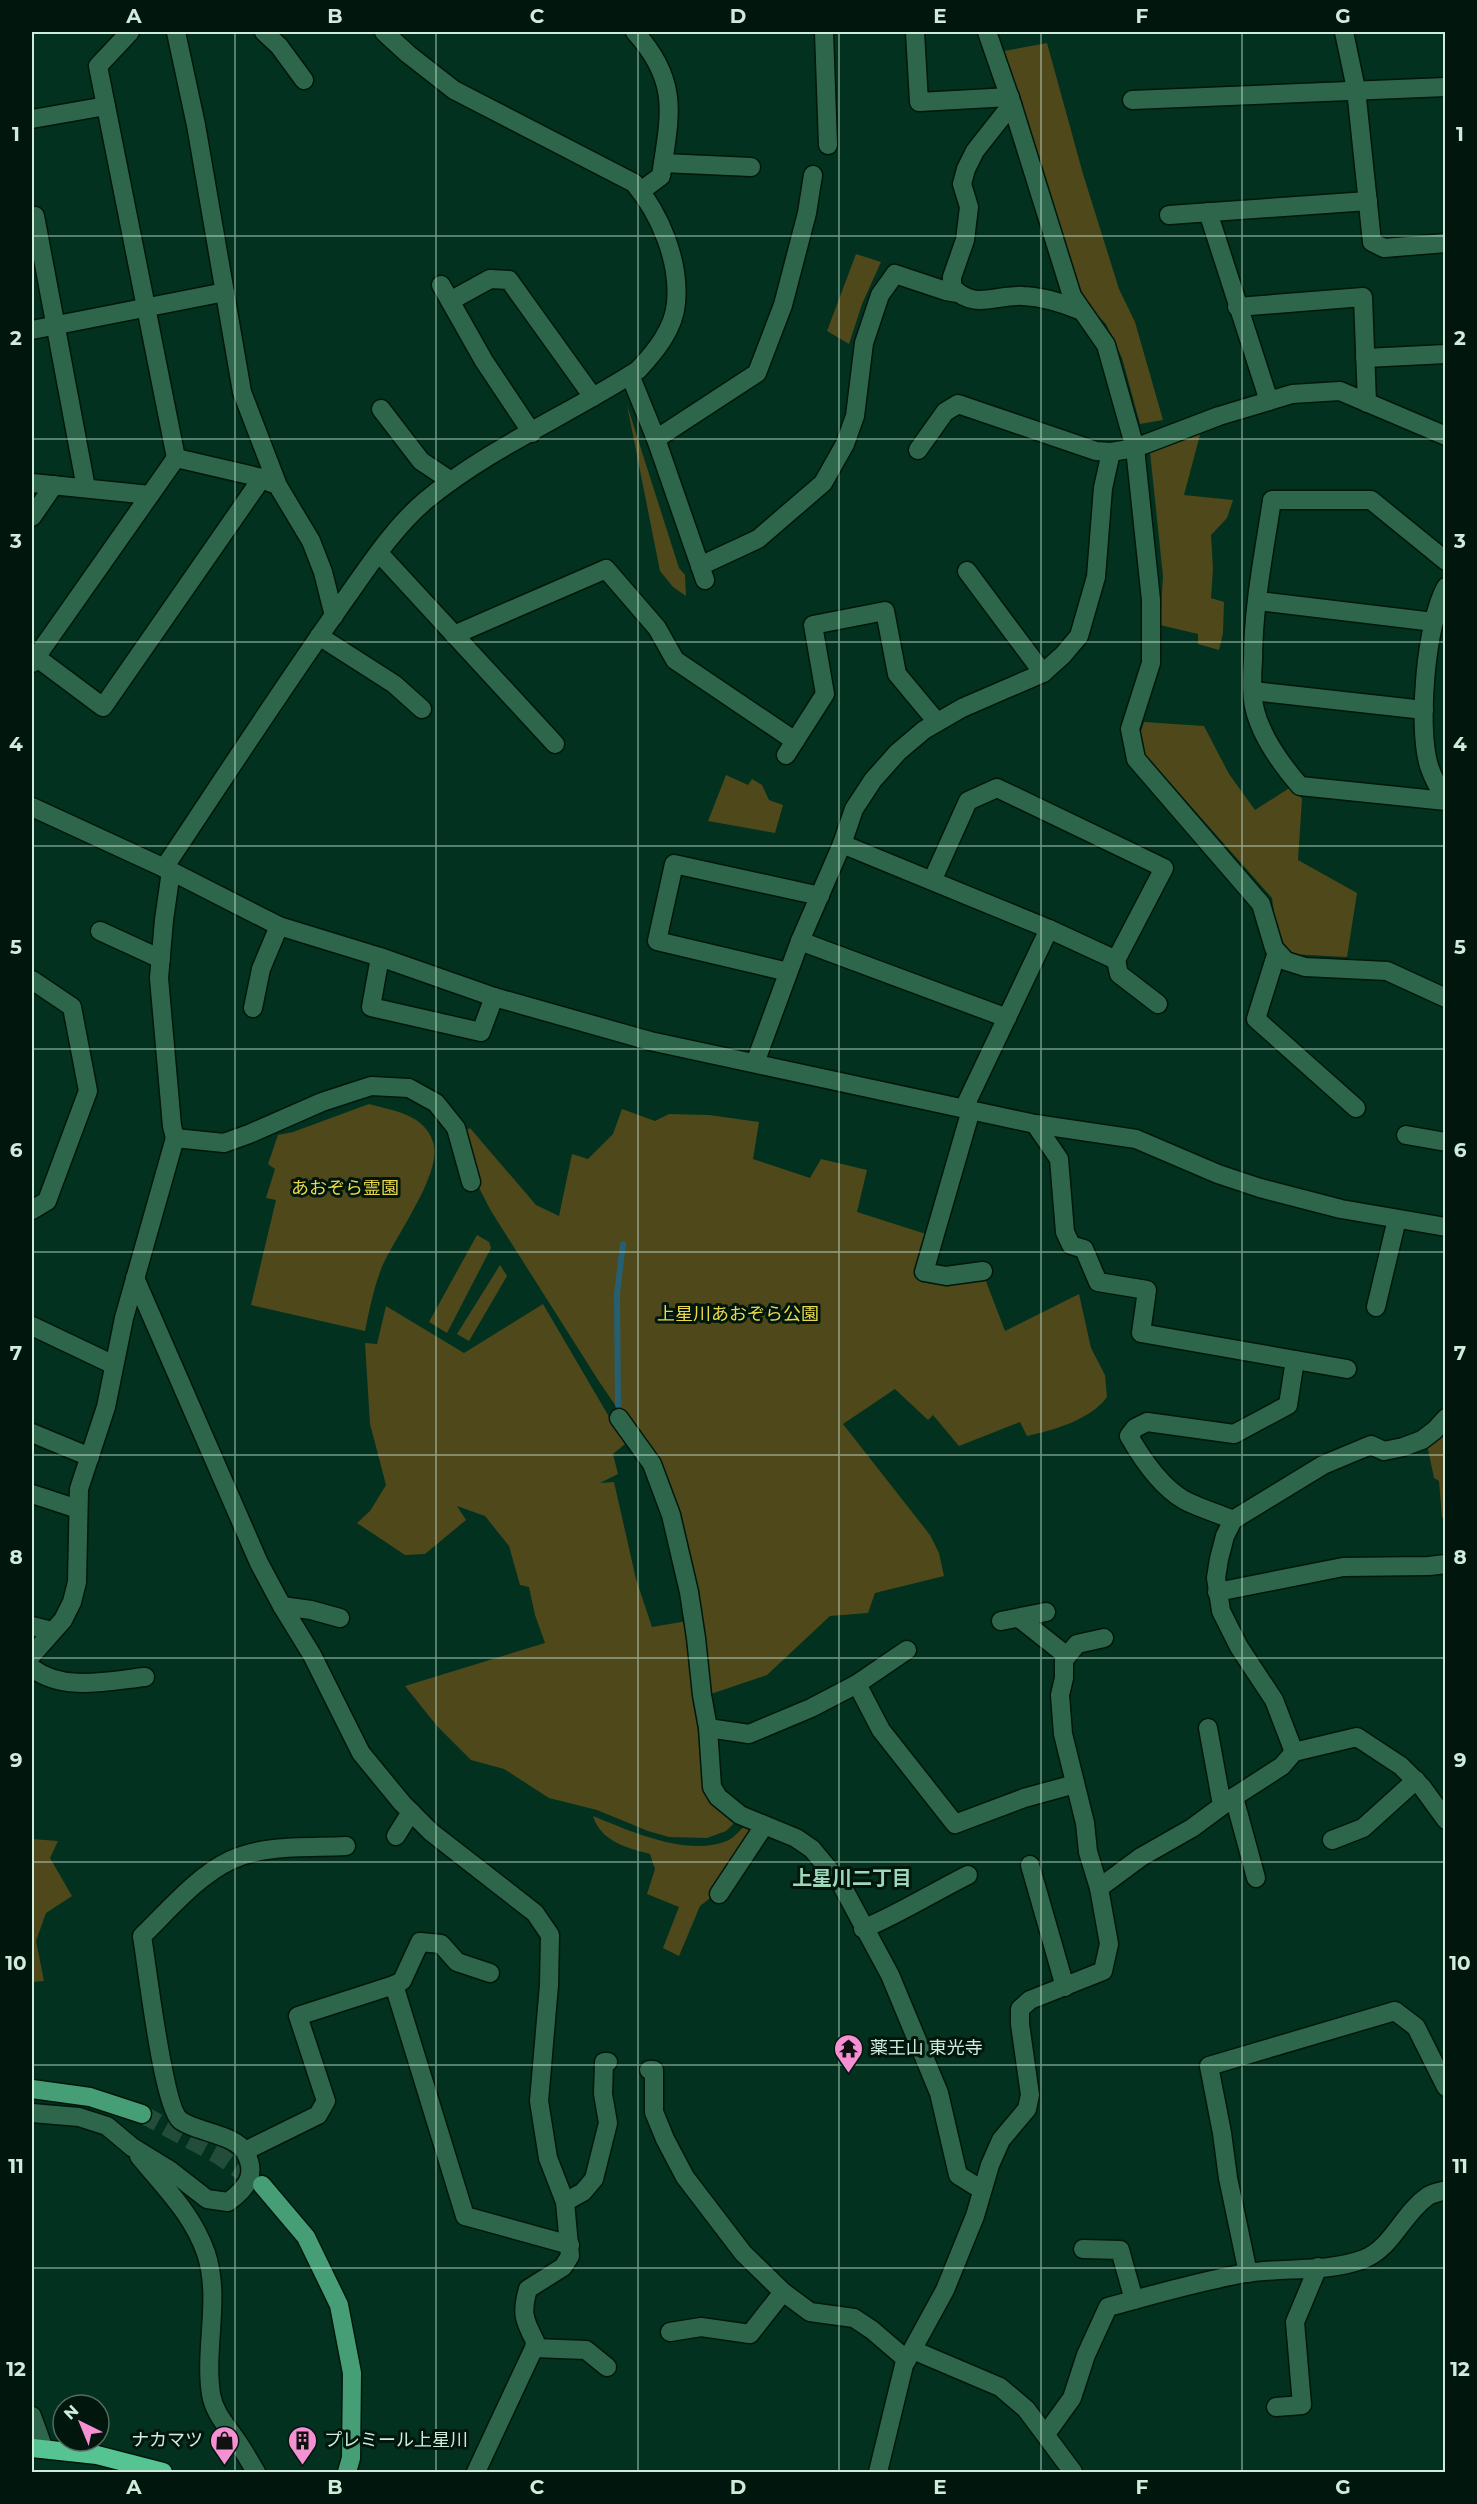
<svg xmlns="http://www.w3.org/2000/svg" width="1477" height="2504" font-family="Montserrat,'Noto Sans JP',sans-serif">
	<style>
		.green { fill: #4e481b }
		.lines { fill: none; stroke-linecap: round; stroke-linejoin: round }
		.stream { stroke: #255f71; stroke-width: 6 }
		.primary-tunnel { stroke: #224d3b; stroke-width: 18; stroke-dasharray: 18 9; stroke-linecap: butt }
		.street-casing { stroke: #00170b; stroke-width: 21 }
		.secondary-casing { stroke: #00170b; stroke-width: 21 }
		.primary-casing { stroke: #00170b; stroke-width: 21 }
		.highway-casing { stroke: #00170b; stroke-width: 21 }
		.street { stroke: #2e664c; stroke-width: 18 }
		.secondary { stroke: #2e664c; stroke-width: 18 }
		.primary { stroke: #469e76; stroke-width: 18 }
		.highway { stroke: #56c392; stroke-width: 18 }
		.grid { fill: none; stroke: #cfecdc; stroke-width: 1.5; stroke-opacity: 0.55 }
		.labels { text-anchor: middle; stroke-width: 6; stroke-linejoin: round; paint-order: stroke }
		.park-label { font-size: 18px; fill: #ecd94c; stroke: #01160c }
		.poi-label { font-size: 18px; fill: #cfecdc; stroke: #01160c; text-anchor: start }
		.neighbourhood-label { font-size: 20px; font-weight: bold; fill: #9ed8ba; stroke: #01160c }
		.neatline { fill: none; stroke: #cfecdc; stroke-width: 2 }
		.grid-label { font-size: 20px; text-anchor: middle; font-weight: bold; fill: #cfecdc }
	</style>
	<rect width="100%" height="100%" fill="#03311f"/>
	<g class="green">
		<path d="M1047,43L1083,174L1119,289L1135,322L1163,420L1140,424L1122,358L1106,324L1080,297L1073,275L1004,51Z"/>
		<path d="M856,254L881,262L862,304L849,344L827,331Z"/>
		<path d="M627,405L679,568L685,575L686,596L673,587L660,571Z"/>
		<path d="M1201,431L1184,495L1233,500L1227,518L1211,535L1213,569L1211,598L1224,602L1223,633L1219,650L1198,644V634L1160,625L1163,576L1150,452Z"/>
		<path d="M1144,722L1204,726L1229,774L1255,810L1294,785L1302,799L1298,860L1357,893L1347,957L1288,954L1278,944L1272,898L1142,751L1138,741Z"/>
		<path d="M726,775L748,785L752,779L762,785L769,800L783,805L775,833L708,821Z"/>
		<path d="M369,1104C394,1111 424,1114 433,1142C444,1174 391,1241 380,1272C373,1291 369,1312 365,1331L251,1305L276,1200L266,1198L275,1169L268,1164L278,1135L293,1132Z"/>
		<path d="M622,1109L655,1121L669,1114L709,1115L759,1122L753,1159L810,1178L821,1159L867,1170L857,1212L929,1235L916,1278L960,1280L984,1276L1005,1331L1079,1294L1091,1348L1105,1375L1107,1397C1090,1420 1054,1430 1027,1436L1020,1422L959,1446L933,1415L928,1420L895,1389L843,1424L930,1535L939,1553L944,1576L875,1593L868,1613L830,1616L767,1675L705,1696L655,1463L600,1383L491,1211L475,1180L463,1132L470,1128L536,1205L559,1216L572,1154L588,1159L613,1134Z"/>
		<path d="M477,1235L489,1242L491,1248L447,1333L429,1322Z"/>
		<path d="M500,1265L507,1276L469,1341L457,1334Z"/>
		<path d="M543,1304L625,1444L613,1454L618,1474L600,1483L614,1482L636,1579L652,1627L687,1621L704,1783L737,1820L726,1831L707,1838L669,1837L648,1831L597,1810L549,1798L504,1769L471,1760L437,1726L405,1686L545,1643L535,1615L529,1587L520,1585L509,1546L485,1516L457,1506L466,1520L425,1554L405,1555L357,1523L370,1511L386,1485L370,1424L365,1343L377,1344L386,1306L464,1353Z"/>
		<path d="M1442,1433L1445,1434V1520L1442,1517L1439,1481L1434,1478L1427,1445Z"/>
		<path d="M593,1816C630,1831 687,1857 727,1841C734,1838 742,1828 748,1823L757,1827L711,1888L714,1895L700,1906L679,1956L663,1948L679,1907L647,1894L655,1869L650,1854C628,1848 601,1842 593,1816Z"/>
		<path d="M32,1839L58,1841L50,1858L72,1896L46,1913L36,1941L44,1981L32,1982Z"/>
	</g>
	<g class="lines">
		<path class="stream" d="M618,1405L617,1294L623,1244"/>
		<path class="primary-tunnel" d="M142,2114L218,2155L262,2185"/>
		<defs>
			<g id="street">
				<path d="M130,32L98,66L176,458"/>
				<path d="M176,32L196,125L242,392L278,486L311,541L323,572L334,616"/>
				<path d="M264,32L279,46L304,80"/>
				<path d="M635,32C680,82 670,115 661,176L641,191"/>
				<path d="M824,32L828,145"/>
				<path d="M915,32L919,102L1010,97"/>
				<path d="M987,32L1012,104L1072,296L1106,345L1135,448L1151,600V663L1130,729L1136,759L1261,904L1274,948L1286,961L1305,967L1387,971L1446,998"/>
				<path d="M1344,32L1356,89L1372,242L1384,248L1446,243"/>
				<path d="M1132,100L1446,87"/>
				<path d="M1012,104L975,151L966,169L962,184L969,207L965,240L952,277V287C975,311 995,294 1023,296C1044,297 1063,303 1082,311"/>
				<path d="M32,119L106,106"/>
				<path d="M663,163L751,167"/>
				<path d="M1208,212L1269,401"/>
				<path d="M1169,215L1368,201"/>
				<path d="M32,216H35L86,488"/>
				<path d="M441,285L484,361L532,433"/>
				<path d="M450,301L490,279L509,280L593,397"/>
				<path d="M1237,307L1363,297L1367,403"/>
				<path d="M32,330L225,292"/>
				<path d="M1365,358L1446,354"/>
				<path d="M630,375L656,439L705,580"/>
				<path d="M381,409L421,461L451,481"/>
				<path d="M656,439L757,373L783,305L807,213L813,175"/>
				<path d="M918,450L945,412L958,404L1096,451L1111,452"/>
				<path d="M32,483L150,495"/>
				<path d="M32,517L54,485"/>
				<path d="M379,553L555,744"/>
				<path d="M1446,561L1371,500H1272C1264,553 1253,607 1253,660C1252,675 1251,692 1254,706C1260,735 1281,764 1300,786L1446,801"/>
				<path d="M700,566L758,539L823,483L845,444L855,416L864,343L880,295L895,274L946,291L958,293"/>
				<path d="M967,571L1043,673"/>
				<path d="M1446,587C1426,622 1417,727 1429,766C1433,778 1439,789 1446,799"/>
				<path d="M1258,601L1434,622"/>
				<path d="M454,635L606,569L657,628L675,660L795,741"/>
				<path d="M319,636L394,684L422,709"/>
				<path d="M36,657L103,707L262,478"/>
				<path d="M32,663L176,458L262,478L271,483"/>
				<path d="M1253,691L1424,710"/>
				<path d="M786,755L825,694L813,625L885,611L897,674L937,722"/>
				<path d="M32,807L171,871L279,926L380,957L494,997L650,1041L1035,1124L1136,1139L1218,1174L1260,1188L1341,1209L1446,1227"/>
				<path d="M842,844L1049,929L1116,960L1164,868L997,788L968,801L932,881"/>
				<path d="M171,871L164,920L159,978L172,1126L175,1138L224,1143L249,1134L322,1102L371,1086L409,1088L436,1103L456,1128L471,1182"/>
				<path d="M100,931L161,959"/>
				<path d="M800,941L1007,1018"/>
				<path d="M1277,952L1256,1019L1356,1108"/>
				<path d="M380,957L371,1007L481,1032L494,997"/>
				<path d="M1116,960L1119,974L1158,1004"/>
				<path d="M788,972L657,941L674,864L820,896"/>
				<path d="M32,980L72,1007L88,1091L47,1201L32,1210"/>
				<path d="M253,1008L261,969L279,926"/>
				<path d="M755,1063L800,941L842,844L854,809L873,780L898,752L924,730L962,708L1043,673L1063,655L1079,636L1096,577L1103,488L1111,452L1135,448L1219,416L1292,394L1340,391L1446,436"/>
				<path d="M964,1108L1049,929"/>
				<path d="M971,1110L924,1272L946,1276L983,1271"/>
				<path d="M1035,1124L1059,1159L1065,1232L1071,1245L1084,1249L1098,1282L1147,1290L1141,1333L1347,1369"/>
				<path d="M1406,1135L1446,1142"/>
				<path d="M135,1278L259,1563L282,1606L312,1655L361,1753L402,1803L431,1832L535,1913L550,1935L549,1985L539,2101L548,2158L565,2202L570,2256L563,2267L528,2289C521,2313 524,2320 535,2341L534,2348L476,2472"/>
				<path d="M1376,1307L1397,1219"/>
				<path d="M32,1326L114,1365"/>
				<path d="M619,1418L652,1464L671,1515L689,1592L696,1638L702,1695L708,1728L712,1787L718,1797L740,1815L796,1838L812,1849L841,1884L890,1975L939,2093L958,2175L982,2190"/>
				<path d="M32,1433L90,1457"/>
				<path d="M32,1494L78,1509"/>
				<path d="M1233,1520C1217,1513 1199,1508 1184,1500C1160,1486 1142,1459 1129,1436L1135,1428L1147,1422L1234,1434L1288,1405L1295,1360"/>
				<path d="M1217,1592L1343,1567L1429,1566L1446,1564"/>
				<path d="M282,1606L311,1610L340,1618"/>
				<path d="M1019,1618L1067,1656"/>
				<path d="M1001,1621L1046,1612"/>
				<path d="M32,1626L52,1631"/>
				<path d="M907,1650L857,1684L881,1730L955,1824L1024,1798L1075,1784"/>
				<path d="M32,1655L63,1620L72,1602L77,1582L79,1489L106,1407L124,1318L175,1138"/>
				<path d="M32,1668C63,1692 108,1681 145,1677"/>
				<path d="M708,1728L749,1734L811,1708L857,1684"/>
				<path d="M1208,1728L1222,1805"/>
				<path d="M1294,1752L1274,1700L1239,1647L1221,1611L1216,1578L1219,1559L1225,1536L1233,1520L1323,1465L1371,1445L1384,1451L1403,1447L1422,1440L1435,1430L1446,1418"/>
				<path d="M1234,1797L1256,1878"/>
				<path d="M396,1836L411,1812"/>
				<path d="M1332,1840L1363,1828L1416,1780"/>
				<path d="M1030,1865L1065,1987"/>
				<path d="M1099,1888L1088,1852L1085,1823L1063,1734L1060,1695L1064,1678V1660L1077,1644L1104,1638"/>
				<path d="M719,1894L764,1826"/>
				<path d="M863,1929C899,1914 932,1893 968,1875"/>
				<path d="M394,1985L402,1981L420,1942L441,1944L457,1962L490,1973"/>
				<path d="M649,2070H654V2112L665,2139L685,2177L743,2253L783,2292L810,2312L854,2318L872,2330L907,2360"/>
				<path d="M32,2113L79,2117L107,2126L132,2147L171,2171L207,2199L228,2202C246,2189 258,2175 245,2152C235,2134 195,2132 180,2120C163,2106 147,1965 142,1936C169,1910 197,1876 231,1860C266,1844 309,1848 346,1846"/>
				<path d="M245,2151L318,2115L326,2101L298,2016L394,1985L465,2216L570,2245"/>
				<path d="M139,2156C164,2187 192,2213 206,2253C221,2298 204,2348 211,2394C214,2413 227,2426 237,2441C244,2451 250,2462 256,2472"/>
				<path d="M565,2202L583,2192L594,2179L608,2123L603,2094L604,2062H608"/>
				<path d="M1083,2249L1120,2250L1134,2300"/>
				<path d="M1248,2273L1228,2178L1222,2133L1209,2066L1395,2011L1416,2027L1446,2087"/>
				<path d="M670,2332L701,2327L750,2334L783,2292"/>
				<path d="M534,2348L586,2350L607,2367"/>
				<path d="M913,2350L1000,2387L1026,2409L1073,2472"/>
				<path d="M1276,2407L1302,2405L1295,2322L1318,2267"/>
				<path d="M32,2416L44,2449"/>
				<path d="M1046,2434L1072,2398L1086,2355L1108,2307C1153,2295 1199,2281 1246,2273C1284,2267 1327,2273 1364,2259C1392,2248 1403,2213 1428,2196C1433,2193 1440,2192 1446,2190"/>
				<path d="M878,2472L904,2365L945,2290L975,2216L990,2165L1001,2140L1027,2109L1030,2095L1020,2024V2009L1030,2000L1103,1971L1109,1944L1099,1888L1141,1857L1192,1828L1234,1797L1282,1766L1294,1752L1357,1737L1401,1766L1422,1787L1446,1820"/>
			</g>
			<path id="secondary" d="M164,868C222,781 279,693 339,608C365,572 391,530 425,501C489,448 568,415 638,370C655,352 674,329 676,303C680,261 660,214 634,183L454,90L408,54L384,32"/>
			<g id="primary">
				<path d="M32,2089L90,2097L142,2114"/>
				<path d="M262,2185L306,2237L339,2305L352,2373L351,2458L347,2472"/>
			</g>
			<path id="highway" d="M32,2448L97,2455L163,2472"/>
		</defs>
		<use href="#street" class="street-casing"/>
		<use href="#secondary" class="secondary-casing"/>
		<use href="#primary" class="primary-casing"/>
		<use href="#highway" class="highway-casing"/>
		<use href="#street" class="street"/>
		<use href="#secondary" class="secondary"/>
		<use href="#primary" class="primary"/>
		<use href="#highway" class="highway"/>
	</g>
	<path class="grid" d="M235,32V2472M436,32V2472M638,32V2472M839,32V2472M1041,32V2472M1242,32V2472M32,236H1446M32,439H1446M32,642H1446M32,846H1446M32,1049H1446M32,1252H1446M32,1455H1446M32,1658H1446M32,1862H1446M32,2065H1446M32,2268H1446"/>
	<defs>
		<symbol id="temple-pin" viewBox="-11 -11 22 30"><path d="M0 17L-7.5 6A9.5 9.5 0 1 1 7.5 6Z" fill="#f591d2" stroke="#01160c"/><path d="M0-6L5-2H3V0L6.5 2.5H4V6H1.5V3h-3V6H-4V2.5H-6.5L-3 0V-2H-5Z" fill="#111"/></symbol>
		<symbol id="shop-pin" viewBox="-11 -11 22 30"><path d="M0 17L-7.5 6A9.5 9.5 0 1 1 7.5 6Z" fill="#f591d2" stroke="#01160c"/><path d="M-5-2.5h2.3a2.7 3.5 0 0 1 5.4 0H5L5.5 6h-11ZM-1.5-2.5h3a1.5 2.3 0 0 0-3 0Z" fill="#111"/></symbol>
		<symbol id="building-pin" viewBox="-11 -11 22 30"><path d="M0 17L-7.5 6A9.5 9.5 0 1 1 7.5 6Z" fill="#f591d2" stroke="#01160c"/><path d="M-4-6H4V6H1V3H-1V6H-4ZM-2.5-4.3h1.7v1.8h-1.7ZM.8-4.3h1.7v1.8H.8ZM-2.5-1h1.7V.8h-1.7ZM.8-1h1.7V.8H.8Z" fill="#111"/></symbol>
	</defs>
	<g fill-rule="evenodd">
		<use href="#temple-pin" x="832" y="2032" width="33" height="45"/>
		<use href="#shop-pin" x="208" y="2424" width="33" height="45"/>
		<use href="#building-pin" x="286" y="2424" width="33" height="45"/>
	</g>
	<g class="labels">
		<g class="park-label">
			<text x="345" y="1194">あおぞら霊園</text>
			<text x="738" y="1320">上星川あおぞら公園</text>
		</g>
		<g class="poi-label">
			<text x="870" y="2054">薬王山 東光寺</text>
			<text x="203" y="2446" text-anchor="end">ナカマツ</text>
			<text x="324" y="2446">プレミール上星川</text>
		</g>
		<g class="neighbourhood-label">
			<text x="852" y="1885">上星川二丁目</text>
		</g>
	</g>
	<rect width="1477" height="2504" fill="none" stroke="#01160c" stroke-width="66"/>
	<g transform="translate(81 2423) rotate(317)"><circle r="28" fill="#01160c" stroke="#536c5f" stroke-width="1.5"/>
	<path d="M0-4.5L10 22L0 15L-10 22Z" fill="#f591d2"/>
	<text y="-9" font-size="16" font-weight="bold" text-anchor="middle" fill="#cfecdc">N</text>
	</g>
	<rect x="33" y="33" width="1411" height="2438" class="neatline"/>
	<g class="grid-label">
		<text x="134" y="23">A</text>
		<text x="335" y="23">B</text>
		<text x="537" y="23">C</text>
		<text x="738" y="23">D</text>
		<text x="940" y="23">E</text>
		<text x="1142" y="23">F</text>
		<text x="1343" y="23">G</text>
		<text x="16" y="141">1</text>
		<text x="1460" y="141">1</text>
		<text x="16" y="345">2</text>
		<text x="1460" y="345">2</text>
		<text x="16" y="548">3</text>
		<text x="1460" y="548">3</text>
		<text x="16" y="751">4</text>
		<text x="1460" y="751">4</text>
		<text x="16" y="954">5</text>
		<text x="1460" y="954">5</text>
		<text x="16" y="1157">6</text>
		<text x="1460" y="1157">6</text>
		<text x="16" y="1360">7</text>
		<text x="1460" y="1360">7</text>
		<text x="16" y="1564">8</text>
		<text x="1460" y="1564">8</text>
		<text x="16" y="1767">9</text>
		<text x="1460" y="1767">9</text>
		<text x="16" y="1970">10</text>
		<text x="1460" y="1970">10</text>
		<text x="16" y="2173">11</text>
		<text x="1460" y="2173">11</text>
		<text x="16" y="2376">12</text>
		<text x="1460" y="2376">12</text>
		<text x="134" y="2494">A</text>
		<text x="335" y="2494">B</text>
		<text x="537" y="2494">C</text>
		<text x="738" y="2494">D</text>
		<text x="940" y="2494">E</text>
		<text x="1142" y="2494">F</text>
		<text x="1343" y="2494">G</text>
	</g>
</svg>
